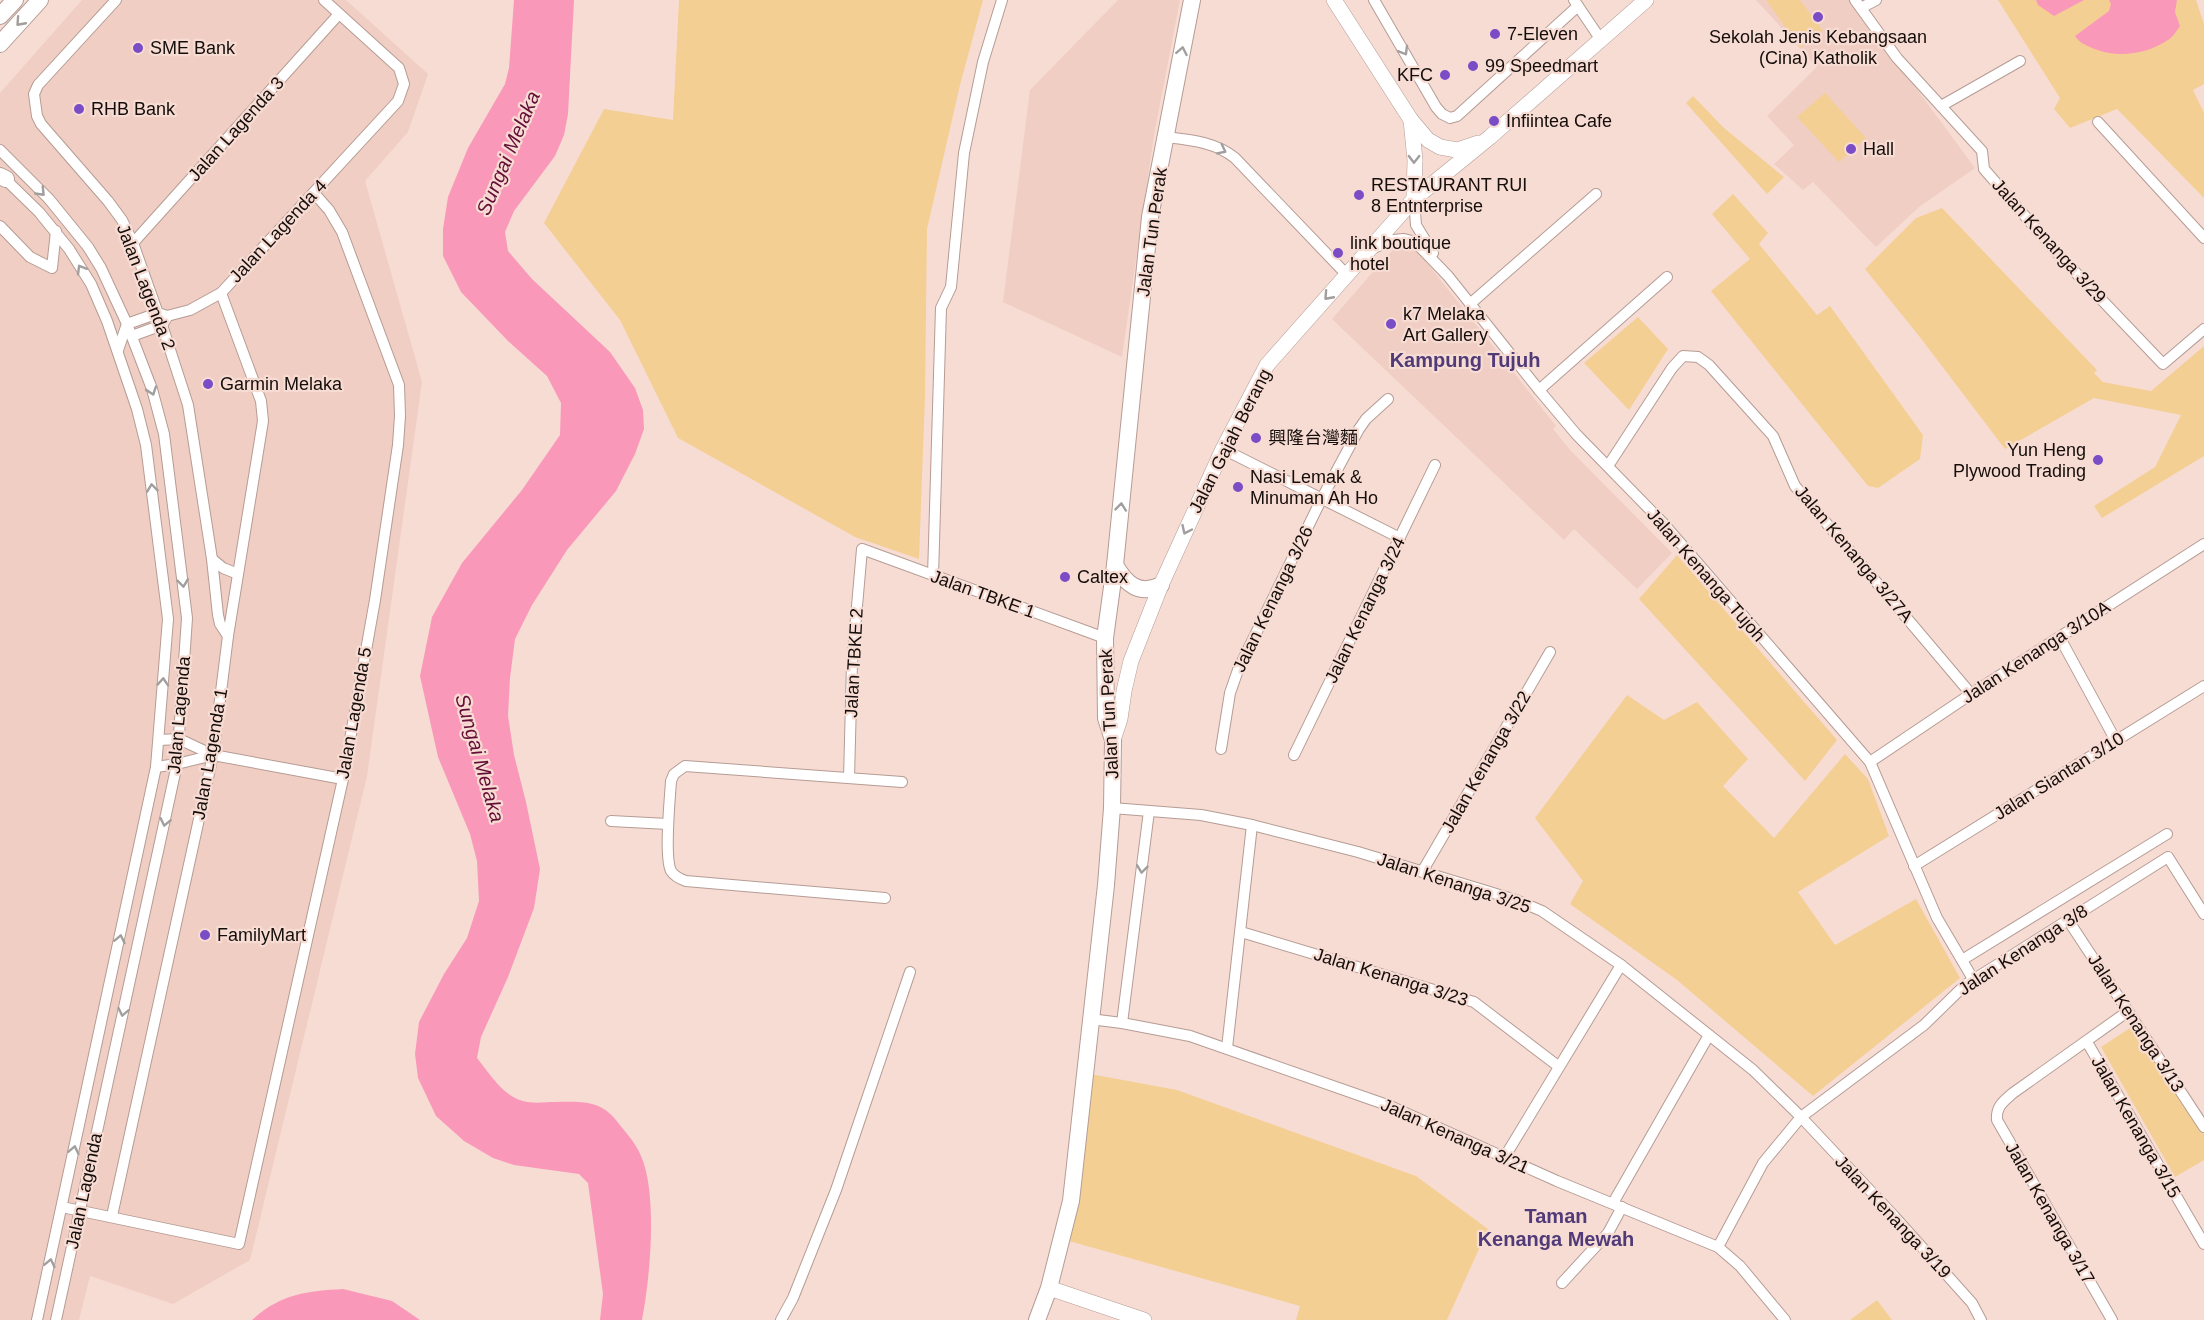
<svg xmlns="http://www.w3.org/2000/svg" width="2204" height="1320" font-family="Helvetica,'Noto Sans SC',sans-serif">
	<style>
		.built { fill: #f0cec3 }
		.green { fill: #f4cf94 }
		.water { fill: #fa98b9 }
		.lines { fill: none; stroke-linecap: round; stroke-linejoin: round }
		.street-casing { stroke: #b59c94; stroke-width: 12 }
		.secondary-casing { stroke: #b59c94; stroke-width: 16 }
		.primary-casing { stroke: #b59c94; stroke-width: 18 }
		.street { stroke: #fff; stroke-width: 10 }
		.secondary { stroke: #fff; stroke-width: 15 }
		.primary { stroke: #fff; stroke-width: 16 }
		.oneway { stroke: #a19e9d }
		.poi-dot { fill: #7a4cc5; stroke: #f7dcd4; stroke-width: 2 }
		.labels { text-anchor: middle; stroke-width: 4.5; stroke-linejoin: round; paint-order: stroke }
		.poi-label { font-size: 18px; fill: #150d0a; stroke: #f7dcd4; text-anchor: start }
		.street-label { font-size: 18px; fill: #150d0a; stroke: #f7dcd4 }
		.water-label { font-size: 20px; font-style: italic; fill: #640e37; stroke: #f7dcd4 }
		.neighbourhood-label { font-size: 20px; font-weight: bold; fill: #503b78; stroke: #f7dcd4 }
	</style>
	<rect width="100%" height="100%" fill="#f7dcd4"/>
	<g class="built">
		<path d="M82,0H346L428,74L408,132L365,181L422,382L367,776L250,1260L173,1304L90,1276L79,1320H0V93Z"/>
		<path d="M1118,0H1180L1154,135L1122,357L1003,302L1030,90Z"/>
		<path d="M1756,0H1851L1975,168L1919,207L1876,247L1813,182L1803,190L1774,164L1794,145L1767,116L1817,67Z"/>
		<path d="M1399,247H1409L1420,254L1556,426L1553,429L1571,451L1672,553L1637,589L1574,529L1564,540L1332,319L1385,258L1393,250Z"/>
	</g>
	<g class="green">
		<path d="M679,0H983L960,85L927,229L925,396L919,559L855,537L678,438L620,320L544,223L604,109L673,120Z"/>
		<path d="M1766,0H1800L1823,31L1800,48Z"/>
		<path d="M1998,0H2196L2204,24V84L2193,90L2204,113V198L2117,109L2070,128L2054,109L2060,98Z"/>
		<path d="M1825,93L1866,138L1839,162L1797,117Z"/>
		<path d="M1693,96L1724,128L1784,177L1767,194L1686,103Z"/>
		<path d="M1733,194L1768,233L1759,244L1817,315L1830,306L1923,435L1920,459L1878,488L1868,486L1711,291L1750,259L1712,214Z"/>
		<path d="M1942,208L2097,370L2094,373L2103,382L2151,391L2204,346V456L2102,518L2094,506L2155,467L2181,415L2094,398L2005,449L1919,336L1865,269L1916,218Z"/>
		<path d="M1638,317L1668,349L1629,410L1584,363Z"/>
		<path d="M1677,555L1837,740L1805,781L1639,599Z"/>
		<path d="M1627,695L1664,720L1697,702L1748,759L1723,786L1774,838L1845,754L1868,779L1889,836L1798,892L1835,945L1916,899L1960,978L1813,1096L1677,980L1570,904L1583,881L1535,818Z"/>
		<path d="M2133,1026L2204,1133V1160L2175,1177L2101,1047Z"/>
		<path d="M1085,1073L1177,1090L1416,1176L1488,1229L1447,1320H1296L1300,1306L1062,1239Z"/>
		<path d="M1877,1300L1892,1320H1850Z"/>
	</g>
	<g class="water">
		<path d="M514,0H574L568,114L564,135L555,156L514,211L505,232L508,251L532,279L610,352L635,388L643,410L644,429L635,454L616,491L567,550L532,605L515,639L510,678L508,716L514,755L526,802L540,869L534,908L508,977L481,1037L477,1058C489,1073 503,1096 523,1101C533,1104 545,1102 555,1102C567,1102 580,1101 592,1104C606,1107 615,1118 623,1129C630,1137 637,1146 641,1156C658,1194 650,1279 642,1320H600L603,1294L588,1183L579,1174L514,1165L493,1158L464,1141L436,1116L418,1078L415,1054L419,1022L444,974L467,938L479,901L477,861L470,834L438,757L420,676L432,617L462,563L522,490L560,435L561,403L547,376L508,341L461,292L443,256V229L448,197L468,148L505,84L509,68Z"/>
		<path d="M2036,0H2084L2054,16L2038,5Z"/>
		<path d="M2109,0H2177L2175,12L2180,26C2177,30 2173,37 2168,40C2145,55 2115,59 2090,47C2083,44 2079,42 2075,36L2109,11L2111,4Z"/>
		<path d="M343,1289L392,1301L420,1320H252C280,1294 307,1291 343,1289Z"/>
	</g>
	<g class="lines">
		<defs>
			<g id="street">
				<path d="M116,0L38,85L34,94L37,116L41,124L108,201L122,220L133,243L162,325L188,405L212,559L218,615L220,624L228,636"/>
				<path d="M1374,0L1436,107L1442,114L1450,118L1457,116L1578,6"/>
				<path d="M1574,0L1601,40"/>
				<path d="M1855,0L1897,58L1982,151L1984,169L2058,254L2163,364L2204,329"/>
				<path d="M1861,8L1876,0"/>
				<path d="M1941,106L2020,61"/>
				<path d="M2098,122L2204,238"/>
				<path d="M1166,137C1191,140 1215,142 1235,158L1347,275"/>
				<path d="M0,150L49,199L88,247L101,268L127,324L152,389L164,434L187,618L177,764L56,1320"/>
				<path d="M3,177L39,212L69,249L91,284L107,321L137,409L146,445L168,619L156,767L37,1320"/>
				<path d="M1414,199L1416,225L1433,253"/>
				<path d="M0,226L30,257L52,268L56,231"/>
				<path d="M133,243L339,14"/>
				<path d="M1371,249L1393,240L1404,239L1412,241L1421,248L1448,276L1539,390L1576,434L1663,523L1870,762L1937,918L1973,979"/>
				<path d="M1470,304L1596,194"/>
				<path d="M132,336L162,325L166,319"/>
				<path d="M118,350L127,324L158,313L167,316L190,310L221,293L398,101L404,84L399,68L324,0"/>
				<path d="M1539,390L1667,277"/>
				<path d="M1223,449L1400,538"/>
				<path d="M1608,466L1672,368L1683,356L1698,357L1709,365L1773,436L1795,486L1971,694"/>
				<path d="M212,559L223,568L238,574"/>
				<path d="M933,576L941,308L951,287L964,153L983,62L1002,0"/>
				<path d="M2060,638L2116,741"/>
				<path d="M159,740L179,739L213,755L343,779"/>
				<path d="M1221,749L1230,693L1238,670L1322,498L1359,429L1366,419L1388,399"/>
				<path d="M1294,755L1435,465"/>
				<path d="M1870,762L1971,694L2204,544"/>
				<path d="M156,767L177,764L213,755"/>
				<path d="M849,778L852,663L862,549L1105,638"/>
				<path d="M1112,808L1201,815L1252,825L1358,852L1516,900L1542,911L1621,965L1753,1070L1801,1117L1894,1216L1972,1303L1981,1320"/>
				<path d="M611,821L668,824"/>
				<path d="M1914,866L2204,686"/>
				<path d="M1422,872L1550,652"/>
				<path d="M885,898L686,881C680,879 675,877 671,871C664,857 670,798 671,781L674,774L685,766L902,782"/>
				<path d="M2068,920L2204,1127"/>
				<path d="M1241,932L1474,1002L1558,1066"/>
				<path d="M1962,960L2167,834"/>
				<path d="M1090,1019L1122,1023L1190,1036L1390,1106L1557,1181L1718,1247L1740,1266L1785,1320"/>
				<path d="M1122,1023L1149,811"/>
				<path d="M2087,1042L2204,1244"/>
				<path d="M1227,1048L1252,825"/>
				<path d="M1504,1158L1621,965"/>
				<path d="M1613,1203L1709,1035"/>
				<path d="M62,1207L239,1244L343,779L375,600L398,445L400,416L399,385L342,232L329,210L314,193"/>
				<path d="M112,1216L213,755L228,636L263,421L261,401L221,293"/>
				<path d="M1718,1247L1763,1163L1801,1117L1924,1025L1965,985L2168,857L2204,914"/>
				<path d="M1562,1283L1608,1233L1622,1207"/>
				<path d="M781,1320L793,1298L836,1190L910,972"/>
				<path d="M2112,1320L1997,1120C1996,1106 2003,1102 2013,1093L2127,1012"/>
			</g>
			<g id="secondary">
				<path d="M1334,0L1411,120L1428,140L1440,147L1457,150L1478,143"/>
				<path d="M1411,120L1415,160L1414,199"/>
				<path d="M1113,740L1120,719L1124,691L1131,661L1161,585L1223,449L1267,365L1414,199L1490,137L1646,0"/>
				<path d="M1049,1288L1144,1320"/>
			</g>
			<g id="primary">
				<path d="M0,16L15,0"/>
				<path d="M0,44L40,0"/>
				<path d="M0,176L6,179"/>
				<path d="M1115,565C1126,584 1139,596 1161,585"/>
				<path d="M1037,1320L1049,1288L1071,1201L1106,885L1112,808L1113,740L1106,718L1105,638L1115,565L1150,217L1192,0"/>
			</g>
		</defs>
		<use href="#street" class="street-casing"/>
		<use href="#secondary" class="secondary-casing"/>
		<use href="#primary" class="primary-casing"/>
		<use href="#street" class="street"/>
		<use href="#secondary" class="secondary"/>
		<use href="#primary" class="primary"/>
	</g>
	<defs><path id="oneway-chevron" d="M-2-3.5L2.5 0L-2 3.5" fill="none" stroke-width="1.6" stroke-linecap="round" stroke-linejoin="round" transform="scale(1.5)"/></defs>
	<g class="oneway">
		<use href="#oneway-chevron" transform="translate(20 22) rotate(132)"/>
		<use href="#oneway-chevron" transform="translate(1182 51) rotate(-79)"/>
		<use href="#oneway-chevron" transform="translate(1404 51) rotate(60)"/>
		<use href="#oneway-chevron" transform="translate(1222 150) rotate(27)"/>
		<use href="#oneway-chevron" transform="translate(1414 159) rotate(91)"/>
		<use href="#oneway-chevron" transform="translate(41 192) rotate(46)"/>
		<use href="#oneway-chevron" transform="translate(81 269) rotate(-121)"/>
		<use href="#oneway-chevron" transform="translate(1328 296) rotate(132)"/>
		<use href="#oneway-chevron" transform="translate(152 391) rotate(71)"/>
		<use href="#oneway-chevron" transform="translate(152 488) rotate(-97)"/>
		<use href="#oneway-chevron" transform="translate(1121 507) rotate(-84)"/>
		<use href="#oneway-chevron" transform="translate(1186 530) rotate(115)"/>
		<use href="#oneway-chevron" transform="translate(183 583) rotate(83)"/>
		<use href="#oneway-chevron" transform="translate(163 682) rotate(-86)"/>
		<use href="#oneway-chevron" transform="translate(165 822) rotate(102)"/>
		<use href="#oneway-chevron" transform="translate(1142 869) rotate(97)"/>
		<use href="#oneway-chevron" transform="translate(120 939) rotate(-78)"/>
		<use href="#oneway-chevron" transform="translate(123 1012) rotate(102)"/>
		<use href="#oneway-chevron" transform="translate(74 1150) rotate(-78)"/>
		<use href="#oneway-chevron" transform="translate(50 1263) rotate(-78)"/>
	</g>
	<g class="poi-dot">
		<circle cx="1818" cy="17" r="6"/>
		<circle cx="1495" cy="34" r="6"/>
		<circle cx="138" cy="48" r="6"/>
		<circle cx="1473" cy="66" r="6"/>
		<circle cx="1445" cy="75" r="6"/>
		<circle cx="79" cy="109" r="6"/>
		<circle cx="1494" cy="121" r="6"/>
		<circle cx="1851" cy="149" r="6"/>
		<circle cx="1359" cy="195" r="6"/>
		<circle cx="1338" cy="253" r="6"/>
		<circle cx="1391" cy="324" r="6"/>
		<circle cx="208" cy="384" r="6"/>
		<circle cx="1256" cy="438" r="6"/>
		<circle cx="2098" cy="460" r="6"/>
		<circle cx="1238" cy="487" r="6"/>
		<circle cx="1065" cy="577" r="6"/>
		<circle cx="205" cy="935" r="6"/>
	</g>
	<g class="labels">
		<g class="poi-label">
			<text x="1507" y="40">7-Eleven</text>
			<text x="1818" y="43" text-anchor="middle">Sekolah Jenis Kebangsaan<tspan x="1818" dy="21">(Cina) Katholik</tspan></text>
			<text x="150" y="54">SME Bank</text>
			<text x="1485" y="72">99 Speedmart</text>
			<text x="1433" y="81" text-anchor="end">KFC</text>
			<text x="91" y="115">RHB Bank</text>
			<text x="1506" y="127">Infiintea Cafe</text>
			<text x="1863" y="155">Hall</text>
			<text x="1371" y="191">RESTAURANT RUI<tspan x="1371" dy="21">8 Entnterprise</tspan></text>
			<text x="1350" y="249">link boutique<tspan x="1350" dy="21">hotel</tspan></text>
			<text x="1403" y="320">k7 Melaka<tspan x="1403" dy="21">Art Gallery</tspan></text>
			<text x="220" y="390">Garmin Melaka</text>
			<text x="1268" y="444">興隆台灣麵</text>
			<text x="2086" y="456" text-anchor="end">Yun Heng<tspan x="2086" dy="21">Plywood Trading</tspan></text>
			<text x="1250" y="483">Nasi Lemak &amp;<tspan x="1250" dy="21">Minuman Ah Ho</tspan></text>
			<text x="1077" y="583">Caltex</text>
			<text x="217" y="941">FamilyMart</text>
		</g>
		<g class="street-label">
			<text transform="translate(236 129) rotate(-48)" y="6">Jalan Lagenda 3</text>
			<text transform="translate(278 231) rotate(-47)" y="6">Jalan Lagenda 4</text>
			<text transform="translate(1152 232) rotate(-82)" y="6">Jalan Tun Perak</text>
			<text transform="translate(2049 241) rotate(48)" y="6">Jalan Kenanga 3/29</text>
			<text transform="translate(146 287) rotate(69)" y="6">Jalan Lagenda 2</text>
			<text transform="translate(1230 441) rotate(-63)" y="6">Jalan Gajah Berang</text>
			<text transform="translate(1854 554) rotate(50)" y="6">Jalan Kenanga 3/27A</text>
			<text transform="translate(1706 575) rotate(49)" y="6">Jalan Kenanga Tujoh</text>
			<text transform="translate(983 594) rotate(20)" y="6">Jalan TBKE 1</text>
			<text transform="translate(1273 599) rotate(-64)" y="6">Jalan Kenanga 3/26</text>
			<text transform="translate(1365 610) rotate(-64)" y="6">Jalan Kenanga 3/24</text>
			<text transform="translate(2036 652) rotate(-33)" y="6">Jalan Kenanga 3/10A</text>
			<text transform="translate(854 663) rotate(-87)" y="6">Jalan TBKE 2</text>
			<text transform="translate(354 713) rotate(-80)" y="6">Jalan Lagenda 5</text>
			<text transform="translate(1109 714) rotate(-93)" y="6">Jalan Tun Perak</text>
			<text transform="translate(179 715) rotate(-85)" y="6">Jalan Lagenda</text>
			<text transform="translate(210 754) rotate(-80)" y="6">Jalan Lagenda 1</text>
			<text transform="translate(1486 762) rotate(-60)" y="6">Jalan Kenanga 3/22</text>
			<text transform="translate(2059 776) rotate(-32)" y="6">Jalan Siantan 3/10</text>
			<text transform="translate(1454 883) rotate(18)" y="6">Jalan Kenanga 3/25</text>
			<text transform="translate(2023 950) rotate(-33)" y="6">Jalan Kenanga 3/8</text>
			<text transform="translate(1391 977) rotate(17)" y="6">Jalan Kenanga 3/23</text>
			<text transform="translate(2136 1023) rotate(57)" y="6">Jalan Kenanga 3/13</text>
			<text transform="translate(2136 1127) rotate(60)" y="6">Jalan Kenanga 3/15</text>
			<text transform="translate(1455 1136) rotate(24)" y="6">Jalan Kenanga 3/21</text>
			<text transform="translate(84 1191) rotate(-78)" y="6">Jalan Lagenda</text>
			<text transform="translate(2050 1213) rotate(60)" y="6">Jalan Kenanga 3/17</text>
			<text transform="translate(1893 1217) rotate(47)" y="6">Jalan Kenanga 3/19</text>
		</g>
		<g class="water-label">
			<text transform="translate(508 153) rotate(-67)" y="7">Sungai Melaka</text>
			<text transform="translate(480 758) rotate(74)" y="7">Sungai Melaka</text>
		</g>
		<g class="neighbourhood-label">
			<text x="1465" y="367">Kampung Tujuh</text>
			<text x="1556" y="1223">Taman<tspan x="1556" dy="23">Kenanga Mewah</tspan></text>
		</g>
	</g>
</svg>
